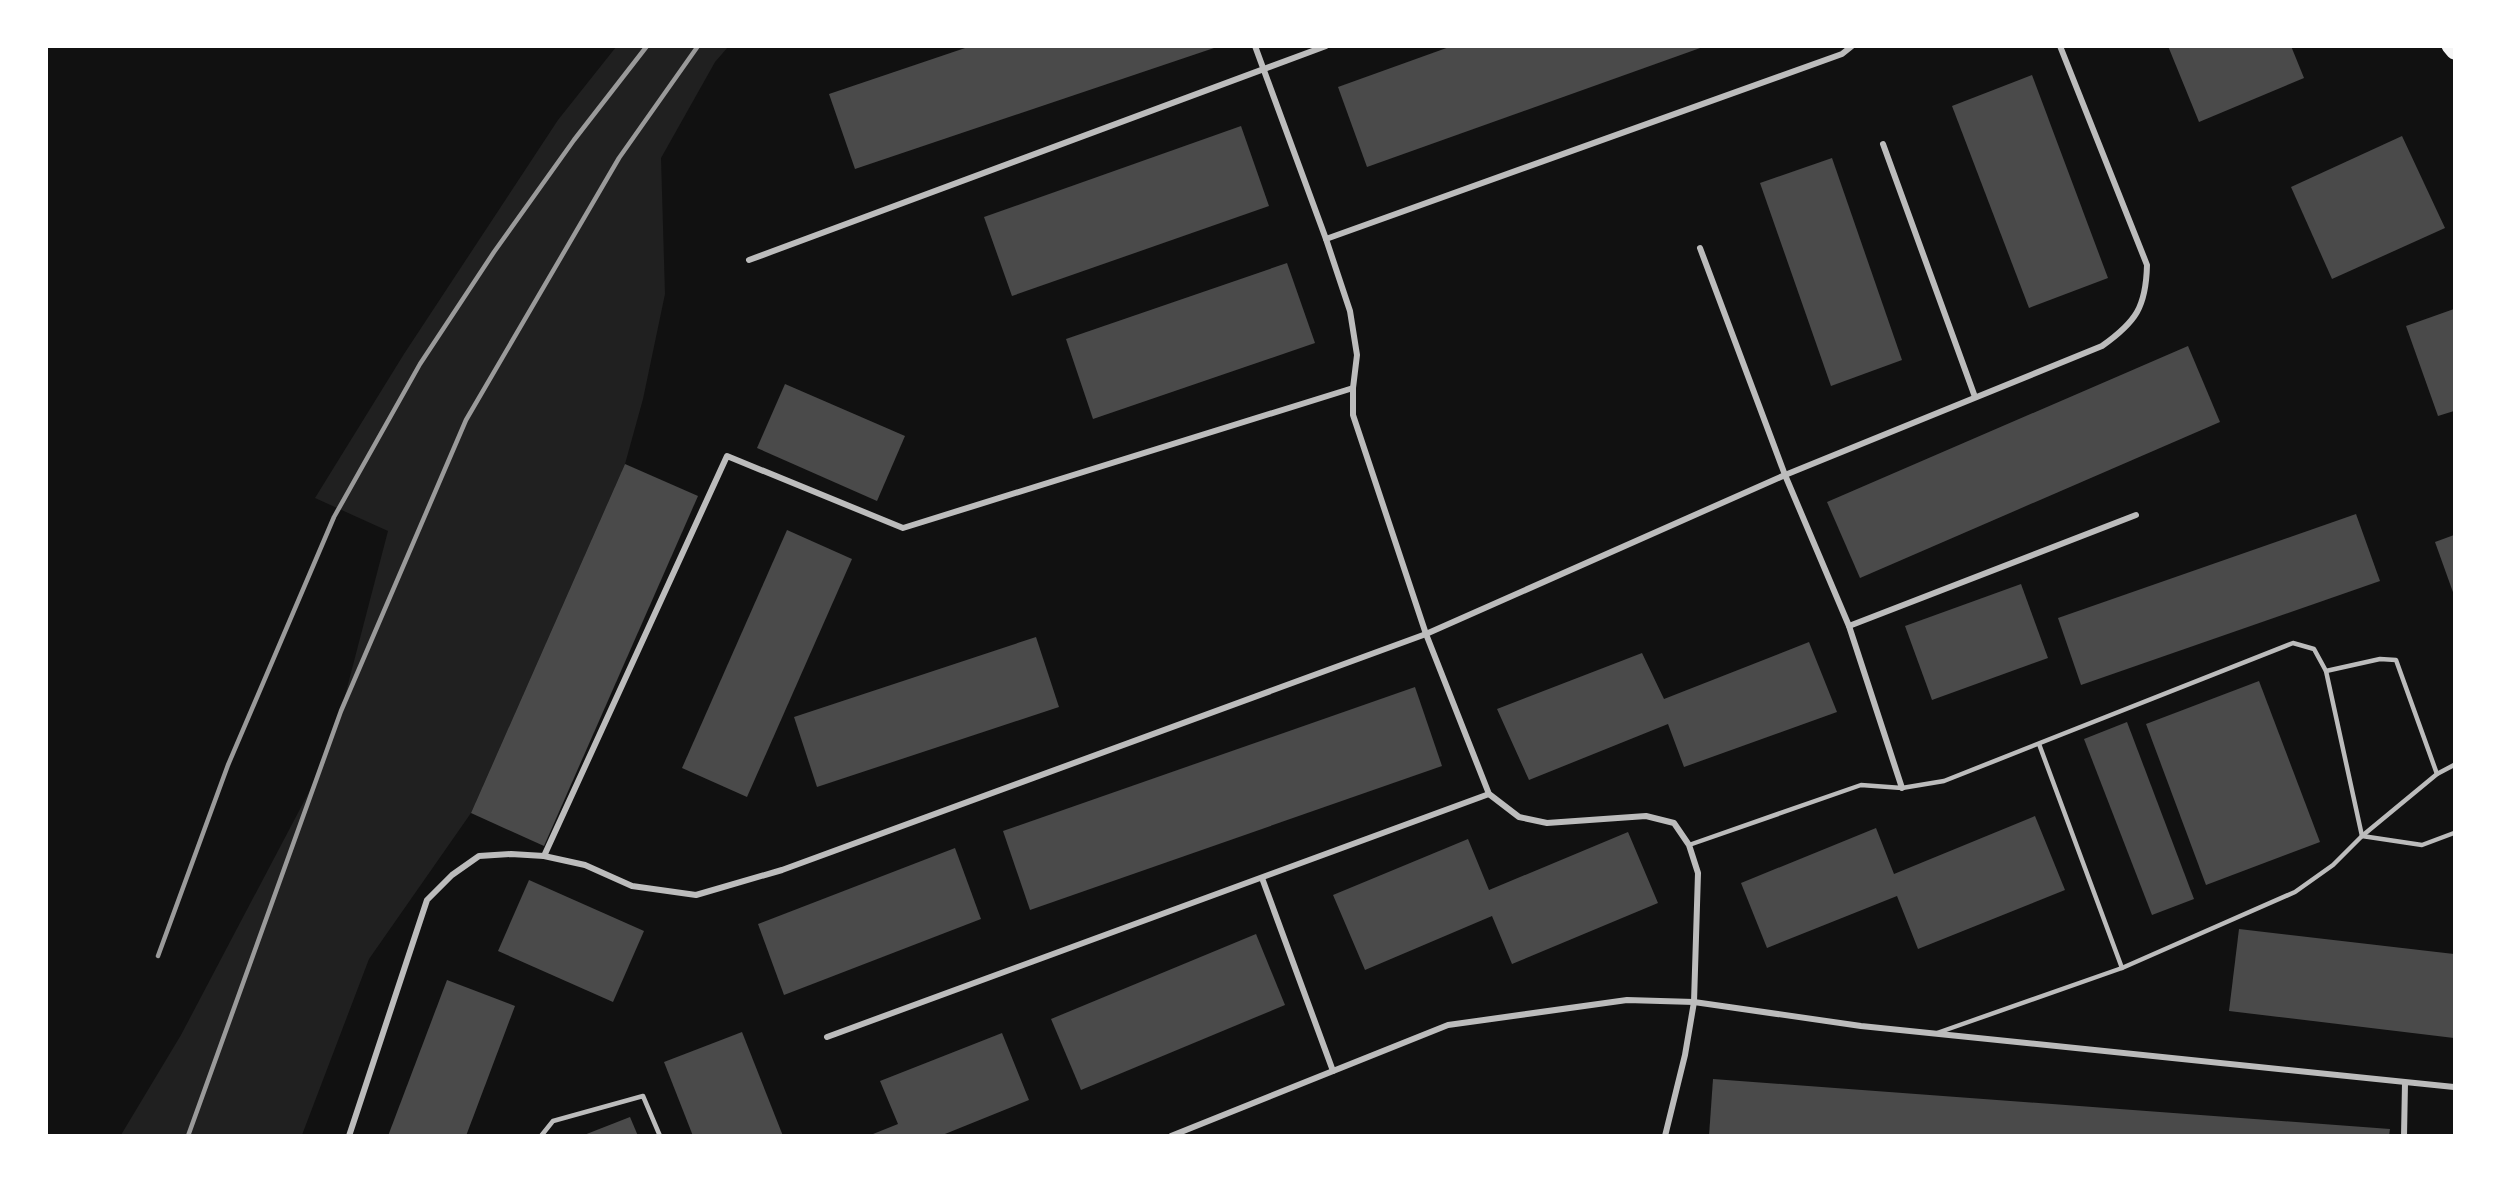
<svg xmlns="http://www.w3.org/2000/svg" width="2501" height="1182" font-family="'Space Grotesk',sans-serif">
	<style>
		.green { fill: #202020 }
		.building { fill: #4a4a4a }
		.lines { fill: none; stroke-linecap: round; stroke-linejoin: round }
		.service { stroke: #bcbcbc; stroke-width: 4.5 }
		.minor { stroke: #bcbcbc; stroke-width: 6 }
		.primary { stroke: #f5f5f5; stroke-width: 15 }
		.rail { stroke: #9a9a9a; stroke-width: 4.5 }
	</style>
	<rect width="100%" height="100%" fill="#111"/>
	<path class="green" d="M616,47H728L715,62L661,158L665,294L643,399L625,464L471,813L369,959L302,1135H121L181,1035L319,773L341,711L388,531L315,498L404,354L558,120Z"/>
	<g class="building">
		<path d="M971,46H1214V48L855,169L829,94Z"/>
		<path d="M1452,46H1703V47L1367,167L1338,87Z"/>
		<path d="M2168,46H2291L2304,78L2199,122Z"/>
		<path d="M2032,75L2108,278L2029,308L1952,106Z"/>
		<path d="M1241,126L1269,206L1012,296L984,217Z"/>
		<path d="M2402,136L2445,228L2332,279L2291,187Z"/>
		<path d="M1832,158L1902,360L1831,386L1760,183Z"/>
		<path d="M1287,263L1315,343L1093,419L1066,339Z"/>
		<path d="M2454,309V411L2438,416L2406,326Z"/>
		<path d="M2188,346L2220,422L1860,578L1827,502Z"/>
		<path d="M785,384L905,436L877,501L757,448Z"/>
		<path d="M625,464L698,496L544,846L471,813Z"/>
		<path d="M2356,514L2380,581L2081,685L2058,618Z"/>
		<path d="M787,530L852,559L747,797L682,768Z"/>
		<path d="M2454,535V595L2435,542Z"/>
		<path d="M2021,584L2048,658L1932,700L1905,626Z"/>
		<path d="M1036,637L1059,707L817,787L794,717Z"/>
		<path d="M1809,642L1837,712L1684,767L1668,724L1529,780L1497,709L1642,653L1664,699Z"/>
		<path d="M2259,681L2320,842L2206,885L2146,724Z"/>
		<path d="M1415,687L1442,766L1030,910L1003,831Z"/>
		<path d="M2127,722L2194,899L2152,915L2084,739Z"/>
		<path d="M2035,816L2065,890L1918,949L1897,896L1767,948L1741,883L1876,828L1894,874Z"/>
		<path d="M1628,832L1658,903L1512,964L1492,916L1365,970L1333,895L1468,839L1489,890Z"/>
		<path d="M955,848L981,919L784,995L758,924Z"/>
		<path d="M529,880L644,931L613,1002L498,951Z"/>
		<path d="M2239,929L2454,954V1038L2229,1011Z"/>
		<path d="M1256,934L1285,1005L1081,1090L1051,1019Z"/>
		<path d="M447,980L515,1006L466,1136H388Z"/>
		<path d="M742,1032L783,1136H693L664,1062Z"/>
		<path d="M1002,1033L1029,1100L940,1136H868L898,1124L880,1081Z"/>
		<path d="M1713,1079L2390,1129L2389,1136H1709Z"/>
		<path d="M630,1117L638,1136H584V1135Z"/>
	</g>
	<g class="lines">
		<g class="service">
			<path d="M2326,671L2380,659L2396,660L2437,774"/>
			<path d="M2362,836L2422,845L2454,833"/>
			<path d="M1689,845L1861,785L1902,788L1944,781L2293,643L2314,649L2326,671L2362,836"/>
			<path d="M2122,968L2295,892L2333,865L2362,836L2437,774L2454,765"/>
			<path d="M1937,1033L2122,968L2039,744"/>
			<path d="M541,1136L553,1121L643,1096L660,1136"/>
		</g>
		<g class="minor">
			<path d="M1255,46L1326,239L1350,311L1357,355L1353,388V415L1426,634L1489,794L1519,817L1547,823L1646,816L1674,823L1689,845L1698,873L1694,1002L1685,1055L1665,1136"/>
			<path d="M1883,144L1975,397"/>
			<path d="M1326,239L1842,54L1852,46"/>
			<path d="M1700,248L1785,475L1849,626L1902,788"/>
			<path d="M749,260L1326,46"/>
			<path d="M1849,626L2136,515"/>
			<path d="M544,856L727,456L903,528L1353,388"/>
			<path d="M1262,878L1333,1071"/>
			<path d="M827,1037L1489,794"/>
			<path d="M349,1136L427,900L452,875L479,856L511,854L544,856L585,865L632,886L696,895L782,870L1426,634L1785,475L2102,346C2136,322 2146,307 2147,265L2060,46"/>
			<path d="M1171,1136L1448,1025L1627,1000L1694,1002L1861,1026L2454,1087"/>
			<path d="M2404,1136L2405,1083"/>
		</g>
		<path class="primary" d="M2449,46L2454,52"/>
		<g class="rail">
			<path d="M158,956L228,765L334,517L420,364L494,252L574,140L647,46"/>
			<path d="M188,1136L341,711L466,420L619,158L698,46"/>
		</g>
	</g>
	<rect width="2501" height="1182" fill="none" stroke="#ffffff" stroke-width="96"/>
</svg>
